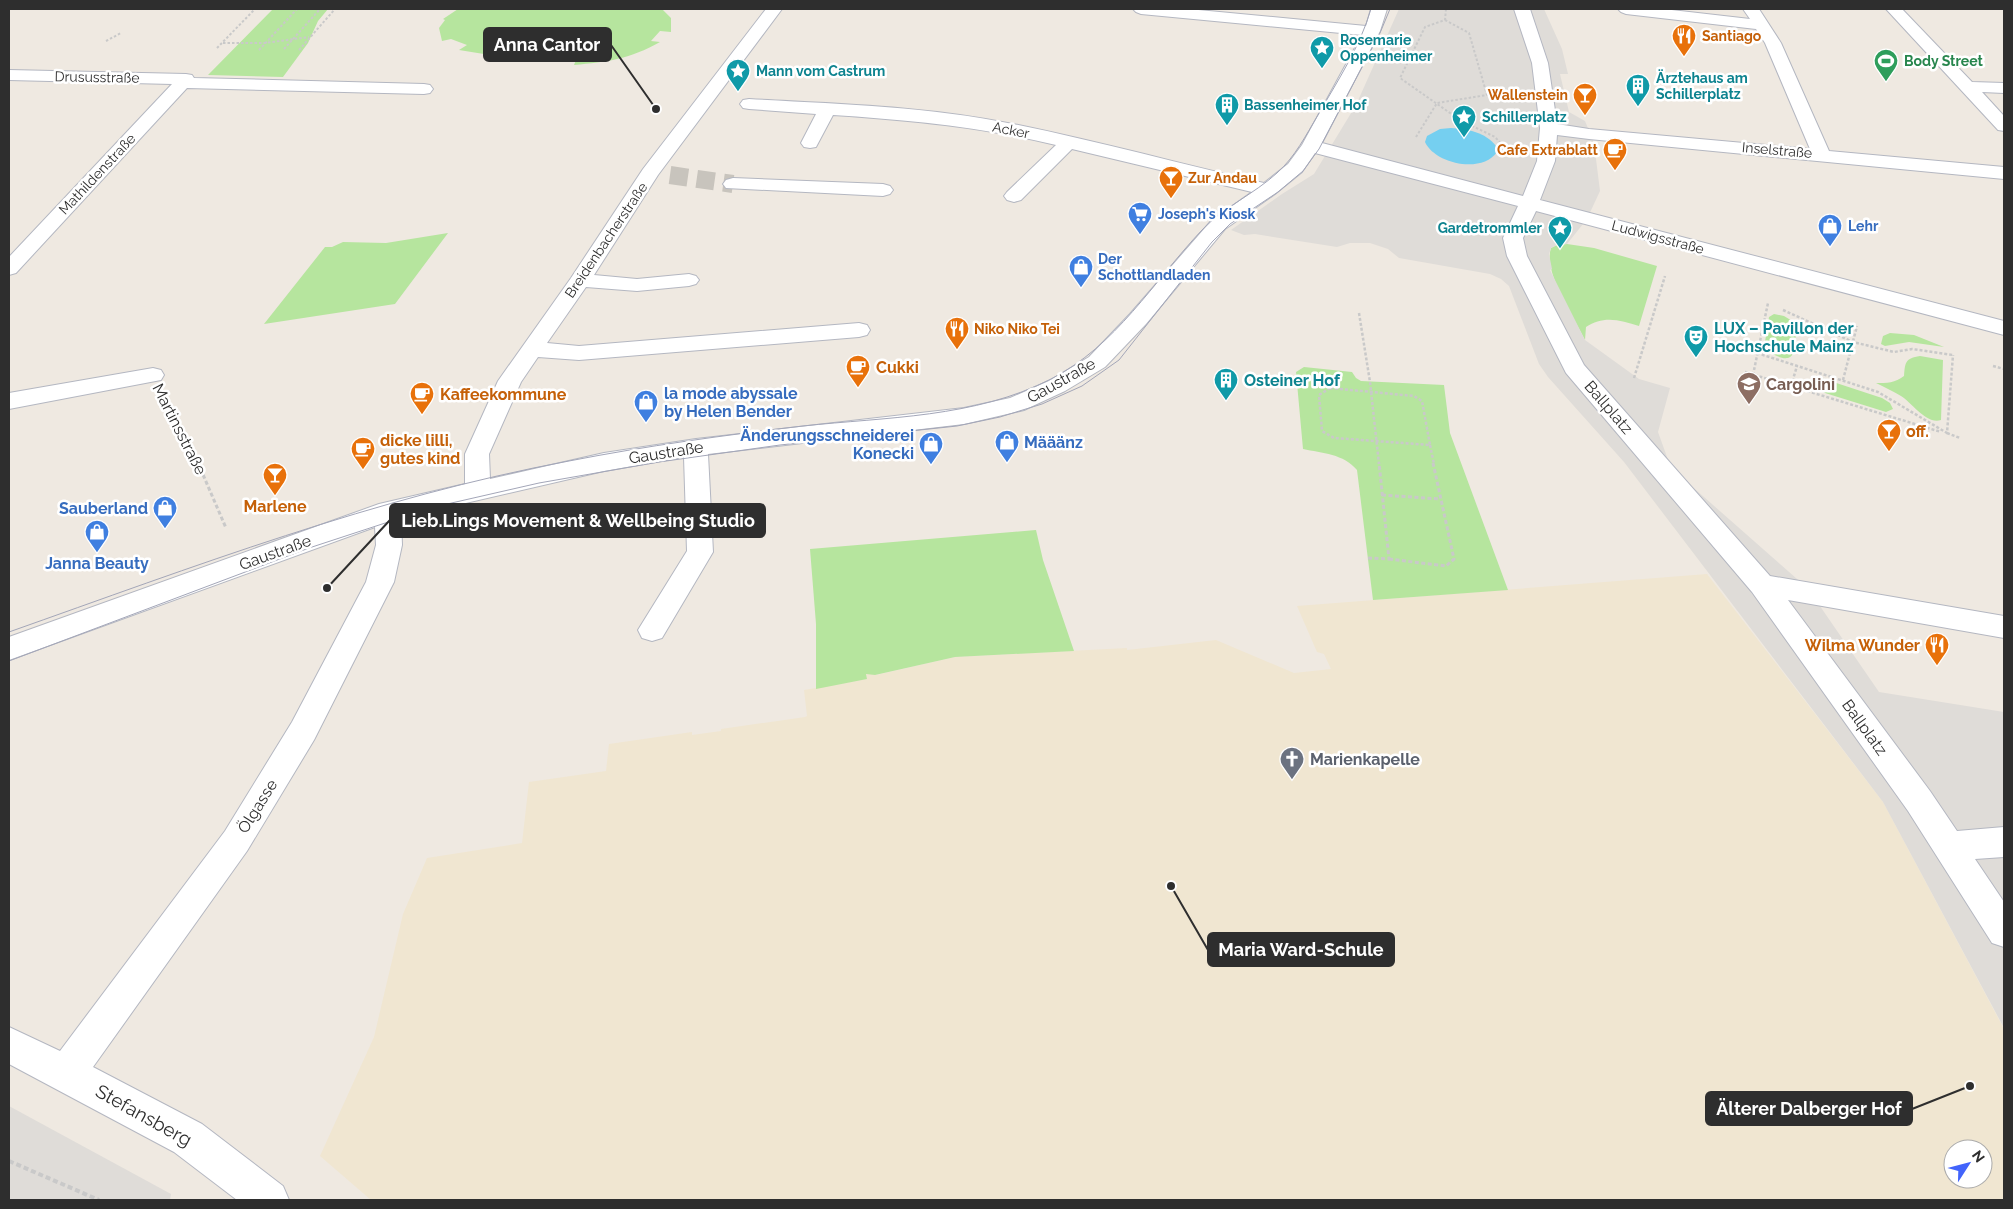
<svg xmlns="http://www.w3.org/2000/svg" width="2013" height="1209" font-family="Raleway,sans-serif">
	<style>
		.education { fill: #f0e6d1; fill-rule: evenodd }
		.green { fill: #b6e59e }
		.plaza { fill: #dfdcd8 }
		.water { fill: #75cff0 }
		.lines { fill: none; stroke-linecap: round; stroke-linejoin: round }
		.minor-tunnel { stroke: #c8c4bd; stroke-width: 18; stroke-dasharray: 18 9; stroke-linecap: butt }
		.minor-casing { stroke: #b4b7c1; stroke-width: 2 }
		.path-far3 { stroke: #c9c9c9; stroke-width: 2; stroke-dasharray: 2.5 2; stroke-linecap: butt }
		.path-far2 { stroke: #c9c9c9; stroke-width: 2.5; stroke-dasharray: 3 2; stroke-linecap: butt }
		.path-far1 { stroke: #c9c9c9; stroke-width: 3; stroke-dasharray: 4 2.5; stroke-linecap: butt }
		.path { stroke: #c9c9c9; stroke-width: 4; stroke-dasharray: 5 3; stroke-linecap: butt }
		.minor { fill: #fff; fill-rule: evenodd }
		.tram { stroke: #a3a6b8; stroke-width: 1 }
		.labels { text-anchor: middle; stroke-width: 5; stroke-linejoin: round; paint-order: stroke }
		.far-food-label { font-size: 14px; font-weight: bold; fill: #c56008; stroke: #fff; text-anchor: start }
		.far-culture-label { font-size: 14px; font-weight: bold; fill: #0d838f; stroke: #fff; text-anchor: start }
		.far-leisure-label { font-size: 14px; font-weight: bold; fill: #27864d; stroke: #fff; text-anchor: start }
		.far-street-label { font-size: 14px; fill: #2e2e2e; stroke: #fff }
		.far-shop-label { font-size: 14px; font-weight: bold; fill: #366cbe; stroke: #fff; text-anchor: start }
		.culture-label { font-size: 16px; font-weight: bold; fill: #0d838f; stroke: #fff; text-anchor: start }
		.food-label { font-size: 16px; font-weight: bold; fill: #c56008; stroke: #fff; text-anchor: start }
		.street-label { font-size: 16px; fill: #2e2e2e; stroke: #fff }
		.education-label { font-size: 16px; font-weight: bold; fill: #785e54; stroke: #fff; text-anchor: start }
		.shop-label { font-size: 16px; font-weight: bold; fill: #366cbe; stroke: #fff; text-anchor: start }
		.worship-label { font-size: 16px; font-weight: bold; fill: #5b616d; stroke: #fff; text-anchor: start }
		.near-street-label { font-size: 19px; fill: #2e2e2e; stroke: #fff }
		.leader { fill: none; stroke: #2e2e2e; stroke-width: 2 }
		.callout-dot { fill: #2e2e2e; stroke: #fff; stroke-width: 2 }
		.callout { fill: #2e2e2e; stroke: #2e2e2e; stroke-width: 2 }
		.callout-label { font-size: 18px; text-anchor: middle; font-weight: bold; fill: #fff }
	</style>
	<rect width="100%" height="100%" fill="#efe9e1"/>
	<path class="education" d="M1707,574L1883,802L2004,1029V1200H371L320,1156L374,1037L403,914L427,858L522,843L529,782L606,771L609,744L692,732V735L721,731V729L805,717L807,716L804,690L867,679L866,673L876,675L955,657L1127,648V650L1216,640L1294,673L1331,669L1324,654L1317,652L1297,606ZM1953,1149H1983V1179H1953Z"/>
	<g class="green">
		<path d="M273,9H328L318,21L308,43L283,77L208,75Z"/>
		<path d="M458,9H662L671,18V32L660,31L651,41L660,42C630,59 607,62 574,65L576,60L545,57L548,53L498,48L490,55L459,50L467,45L451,39L442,41L439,28L445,20L443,19Z"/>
		<path d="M448,233L395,304L264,324L325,247H332L343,242L386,243Z"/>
		<path d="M1567,244L1594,248L1657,266L1639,326C1621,320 1603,315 1586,327L1585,340C1574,317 1543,273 1551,248L1557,245Z"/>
		<path d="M1774,314L1784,316L1799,325L1800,329C1792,339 1797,343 1793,353C1789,365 1770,353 1764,348L1769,317Z"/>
		<path d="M1890,333L1914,335L1944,347L1909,342L1885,346L1881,344L1883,336Z"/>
		<path d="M1920,356L1943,360L1941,420C1927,425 1912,403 1901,396C1893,391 1884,387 1876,383C1887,383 1895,383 1904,376C1905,363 1905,358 1920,356Z"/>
		<path d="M1304,367L1352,372L1356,378L1361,381L1444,385L1450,433L1508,590L1373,600L1357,470C1344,454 1322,453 1303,449L1296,372Z"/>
		<path d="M1818,377L1882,398L1890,403L1893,409L1886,412L1825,393L1811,385L1810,381Z"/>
		<path d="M1036,530L1043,560L1074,651L955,657L875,675L866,674L867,679L816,689V624L810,549Z"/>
	</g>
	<g class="plaza">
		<path d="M1399,9H1544L1562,49L1568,74H1560L1569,112L1585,121L1594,143L1600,191L1587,219L1567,244L1557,245L1551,248L1549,254L1552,269L1550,270L1585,340L1639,379L1670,388L1658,432L1671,468L1813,593L1822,609L1879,692L2004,712V1028L1883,802L1624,462L1548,377L1539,364L1509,286L1501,279L1490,274L1399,258L1388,249L1370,243H1350L1337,247L1255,234L1244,235L1231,230L1282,194L1314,174L1356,105Z"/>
		<path d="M9,1106L171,1194L170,1200H9Z"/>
	</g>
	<path class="water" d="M1451,128C1468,129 1485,132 1496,146L1497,152C1482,174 1435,164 1425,142L1427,136L1440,129Z"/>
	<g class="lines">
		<path class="minor-tunnel" d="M670,175L733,184"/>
		<defs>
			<g id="minor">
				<path d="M766,9H782L658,175L594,275L637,279L689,274L696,276L699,280L696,284L689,286L637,291L586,287L547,343L579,346L859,323L867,325L870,330L867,335L859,337L579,360L538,357L521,382L489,454L490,479L604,453L696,439L964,408L1010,398L1049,381L1089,357L1130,314L1211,221L1252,192L1072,149L1021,200L1014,202L1007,200L1004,196L1007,192L1056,145C983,127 908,120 833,115L816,147L810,148L804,147L801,143L816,114L749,109L743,108L740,104L743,100L749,99C837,104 926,106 1013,124C1097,141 1181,164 1264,183L1288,164L1302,145L1362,35L1141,14L1136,12L1133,9H1188L1366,26L1371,9H1387L1380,31L1322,143L1523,196L1537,161L1540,128L1532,63L1514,9H1530L1548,63L1557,124L1589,129L1810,149L1765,43L1756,29L1626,14L1621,12L1618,9H1663L1750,19L1743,9H1759L1781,43L1829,151L2004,167V179L1589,139L1557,135L1555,161L1540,200L2004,321V335L1536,211L1523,238L1527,256L1584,365L1770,576L2004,616V638L1788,600L1930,791L1957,831L2004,827V857L1975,859L2004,902V947L1992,943L1908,811L1752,592L1566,373L1507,256L1503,238L1518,206L1315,153L1302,172L1275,194L1225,229L1146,324L1105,367L1065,391L1024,410L964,424L708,454L713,552L662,638L652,641L642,638L638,630L687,551L684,457L604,471L401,518L402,545L394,582L314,740L247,851L93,1067L202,1124L283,1186L289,1200H237L174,1152L9,1064V1027L60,1051L225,831L292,722L366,582L376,545L375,527L9,660V637L379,504L465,484V454L498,381L571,278L643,169Z"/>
				<path d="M1886,9H1902L1972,82L2004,83V93L1982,92L2004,116V131L1998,130Z"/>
				<path d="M9,70L186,74L192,75L194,78L424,84L430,85L433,89L430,93L424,94L187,88L16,273L9,275V257L172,84L9,80Z"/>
				<path d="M733,178L883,184L890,186L893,190L890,194L883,196L726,188L723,184L726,180Z"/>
				<path d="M153,368L161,370L164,375L161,380L9,409V393Z"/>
			</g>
		</defs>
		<use href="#minor" class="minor-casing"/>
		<g class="path-far3">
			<path d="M1446,9L1445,20L1425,27L1400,78L1460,120L1495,137L1507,150"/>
			<path d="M106,41L121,33"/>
			<path d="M223,43H265L309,37"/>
			<path d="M217,48L255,9"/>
			<path d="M284,49L320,9"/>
			<path d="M259,50L297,9"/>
			<path d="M299,50L335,9"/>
			<path d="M1487,95L1506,97"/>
			<path d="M1416,137L1437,103L1487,95L1469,33L1445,20"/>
		</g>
		<g class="path-far2">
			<path d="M1783,310L1853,342L1894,352L1912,349L1953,355"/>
			<path d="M1359,313L1370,382L1379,464"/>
			<path d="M1757,353L1878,392L1947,433L1953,355"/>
			<path d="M1993,366L2004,369"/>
			<path d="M1745,372L1941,432"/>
			<path d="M1753,375L1768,303"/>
			<path d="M1634,378L1665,276"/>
			<path d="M1843,380L1857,326"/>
			<path d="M1791,386L1797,366"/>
			<path d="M1330,388L1414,396L1422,401L1430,445L1334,438L1322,431L1319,395Z"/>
			<path d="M169,407L199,464"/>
			<path d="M1947,433L1960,438"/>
			<path d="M1430,445L1434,464"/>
		</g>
		<g class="path-far1">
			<path d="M198,463L226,528"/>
			<path d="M1382,495L1440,499"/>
			<path d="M1368,558L1389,559L1379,463"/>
			<path d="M1389,559L1446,566L1454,559L1433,463"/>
		</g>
		<path class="path" d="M9,1161L99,1200"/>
		<use href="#minor" class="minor"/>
		<g class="tram">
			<path d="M9,632C193,567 376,497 569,461C646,446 725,435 803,426C886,417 975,418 1051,379C1116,346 1153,282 1202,230C1224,207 1254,194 1277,173C1295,157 1306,135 1318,115C1338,80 1360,47 1371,9"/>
			<path d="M9,661L309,548L434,507L539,483L659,462L780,445L957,426L1000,417L1042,404L1082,386L1119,360L1212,242L1230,224L1278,192L1303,171L1319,149L1380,33L1390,9"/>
		</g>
	</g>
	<defs>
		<symbol id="restaurant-pin" viewBox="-11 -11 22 30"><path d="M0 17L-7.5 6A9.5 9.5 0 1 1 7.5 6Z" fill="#e8710a" stroke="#fff"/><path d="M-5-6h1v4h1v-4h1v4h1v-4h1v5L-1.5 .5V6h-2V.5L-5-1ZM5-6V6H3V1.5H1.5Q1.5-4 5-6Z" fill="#fff"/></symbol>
		<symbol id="sight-pin" viewBox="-11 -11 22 30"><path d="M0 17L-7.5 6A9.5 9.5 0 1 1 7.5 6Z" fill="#0f9aa8" stroke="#fff"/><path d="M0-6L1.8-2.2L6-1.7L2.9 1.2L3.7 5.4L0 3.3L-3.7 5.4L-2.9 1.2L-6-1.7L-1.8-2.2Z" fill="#fff"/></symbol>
		<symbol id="stadium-pin" viewBox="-11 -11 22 30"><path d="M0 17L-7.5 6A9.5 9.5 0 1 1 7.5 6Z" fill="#2e9e5b" stroke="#fff"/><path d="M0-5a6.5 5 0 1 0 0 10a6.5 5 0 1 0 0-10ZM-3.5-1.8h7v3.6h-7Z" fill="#fff"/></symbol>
		<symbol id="building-pin" viewBox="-11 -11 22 30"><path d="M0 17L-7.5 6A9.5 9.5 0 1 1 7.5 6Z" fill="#0f9aa8" stroke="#fff"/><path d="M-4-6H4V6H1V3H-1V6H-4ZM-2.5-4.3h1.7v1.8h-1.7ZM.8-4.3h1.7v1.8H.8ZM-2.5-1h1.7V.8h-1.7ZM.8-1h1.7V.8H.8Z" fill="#fff"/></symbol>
		<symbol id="bar-pin" viewBox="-11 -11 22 30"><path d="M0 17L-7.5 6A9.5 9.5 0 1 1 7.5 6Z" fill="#e8710a" stroke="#fff"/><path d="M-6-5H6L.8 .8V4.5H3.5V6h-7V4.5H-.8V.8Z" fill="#fff"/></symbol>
		<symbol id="cafe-pin" viewBox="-11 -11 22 30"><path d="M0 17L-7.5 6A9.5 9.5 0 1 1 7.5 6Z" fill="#e8710a" stroke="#fff"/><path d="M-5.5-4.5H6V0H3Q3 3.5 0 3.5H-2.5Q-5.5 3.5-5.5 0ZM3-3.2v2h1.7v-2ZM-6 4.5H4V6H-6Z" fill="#fff"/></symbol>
		<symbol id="supermarket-pin" viewBox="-11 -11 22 30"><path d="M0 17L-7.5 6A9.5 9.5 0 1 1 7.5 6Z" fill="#3f7fe0" stroke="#fff"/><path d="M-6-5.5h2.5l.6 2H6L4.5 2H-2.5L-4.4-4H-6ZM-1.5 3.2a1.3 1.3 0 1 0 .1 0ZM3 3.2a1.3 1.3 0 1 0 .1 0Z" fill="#fff"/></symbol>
		<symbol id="shop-pin" viewBox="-11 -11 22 30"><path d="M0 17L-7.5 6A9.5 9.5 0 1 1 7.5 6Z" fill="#3f7fe0" stroke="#fff"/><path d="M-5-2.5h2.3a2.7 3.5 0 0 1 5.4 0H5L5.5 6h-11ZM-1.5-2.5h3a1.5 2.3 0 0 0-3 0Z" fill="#fff"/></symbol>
		<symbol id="theatre-pin" viewBox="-11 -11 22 30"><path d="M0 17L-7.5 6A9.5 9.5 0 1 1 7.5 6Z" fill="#0f9aa8" stroke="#fff"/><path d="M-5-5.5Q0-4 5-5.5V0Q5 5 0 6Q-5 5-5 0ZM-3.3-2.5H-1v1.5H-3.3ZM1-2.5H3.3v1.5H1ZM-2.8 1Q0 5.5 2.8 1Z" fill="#fff"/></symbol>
		<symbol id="school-pin" viewBox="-11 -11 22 30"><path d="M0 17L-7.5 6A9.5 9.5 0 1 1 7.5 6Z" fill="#8d6e63" stroke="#fff"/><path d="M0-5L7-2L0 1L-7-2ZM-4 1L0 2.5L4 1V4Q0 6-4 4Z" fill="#fff"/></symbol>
		<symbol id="church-pin" viewBox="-11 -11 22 30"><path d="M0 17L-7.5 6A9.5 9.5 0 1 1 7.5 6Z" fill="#6b7280" stroke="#fff"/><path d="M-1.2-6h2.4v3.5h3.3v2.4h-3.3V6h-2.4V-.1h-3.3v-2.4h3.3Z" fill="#fff"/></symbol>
	</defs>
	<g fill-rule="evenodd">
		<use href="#restaurant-pin" x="1670" y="22" width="28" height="38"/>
		<use href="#sight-pin" x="1308" y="34" width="28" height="38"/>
		<use href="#stadium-pin" x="1872" y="47" width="28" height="38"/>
		<use href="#sight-pin" x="724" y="57" width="28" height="38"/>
		<use href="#building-pin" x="1624" y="72" width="28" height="38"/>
		<use href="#bar-pin" x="1571" y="81" width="28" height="38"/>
		<use href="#building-pin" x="1213" y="91" width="28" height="38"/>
		<use href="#sight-pin" x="1450" y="103" width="28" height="38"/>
		<use href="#cafe-pin" x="1601" y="136" width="28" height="38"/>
		<use href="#bar-pin" x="1157" y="164" width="28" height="38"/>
		<use href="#supermarket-pin" x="1126" y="200" width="28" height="38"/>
		<use href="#shop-pin" x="1816" y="212" width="28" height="38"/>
		<use href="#sight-pin" x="1546" y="214" width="28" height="38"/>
		<use href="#shop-pin" x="1067" y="253" width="28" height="38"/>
		<use href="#restaurant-pin" x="943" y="315" width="28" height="38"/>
		<use href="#theatre-pin" x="1682" y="323" width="28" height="38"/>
		<use href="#cafe-pin" x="844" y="353" width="28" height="38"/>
		<use href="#building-pin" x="1212" y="366" width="28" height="38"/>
		<use href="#school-pin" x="1735" y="370" width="28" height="38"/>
		<use href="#cafe-pin" x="408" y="380" width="28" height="38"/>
		<use href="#shop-pin" x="632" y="388" width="28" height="38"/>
		<use href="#bar-pin" x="1875" y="417" width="28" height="38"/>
		<use href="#shop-pin" x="993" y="428" width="28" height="38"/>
		<use href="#shop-pin" x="917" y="430" width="28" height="38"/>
		<use href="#cafe-pin" x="349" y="435" width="28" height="38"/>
		<use href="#bar-pin" x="261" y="461" width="28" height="38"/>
		<use href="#shop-pin" x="151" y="494" width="28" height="38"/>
		<use href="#shop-pin" x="83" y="518" width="28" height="38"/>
		<use href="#restaurant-pin" x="1923" y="631" width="28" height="38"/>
		<use href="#church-pin" x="1278" y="745" width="28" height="38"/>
	</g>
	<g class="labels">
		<g class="far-food-label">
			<text x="1702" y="41">Santiago</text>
			<text x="1568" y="100" text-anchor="end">Wallenstein</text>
			<text x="1598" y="155" text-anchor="end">Cafe Extrablatt</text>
			<text x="1188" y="183">Zur Andau</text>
			<text x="974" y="334">Niko Niko Tei</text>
		</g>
		<g class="far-culture-label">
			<text x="1340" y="45">Rosemarie<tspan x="1340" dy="16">Oppenheimer</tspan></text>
			<text x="756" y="76">Mann vom Castrum</text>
			<text x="1656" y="83">Ärztehaus am<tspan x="1656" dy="16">Schillerplatz</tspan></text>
			<text x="1244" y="110">Bassenheimer Hof</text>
			<text x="1482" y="122">Schillerplatz</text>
			<text x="1542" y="233" text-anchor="end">Gardetrommler</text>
		</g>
		<g class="far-leisure-label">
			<text x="1904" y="66">Body Street</text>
		</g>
		<g class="far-street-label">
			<text transform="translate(97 77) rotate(1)" y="5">Drususstraße</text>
			<text transform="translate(1011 130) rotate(11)" y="5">Acker</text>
			<text transform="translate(1777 150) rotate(5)" y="5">Inselstraße</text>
			<text transform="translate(97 174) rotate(-47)" y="5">Mathildenstraße</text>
			<text transform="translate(1658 237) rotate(15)" y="5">Ludwigsstraße</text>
			<text transform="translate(606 240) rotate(-56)" y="5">Breidenbacherstraße</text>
		</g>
		<g class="far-shop-label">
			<text x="1158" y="219">Joseph's Kiosk</text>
			<text x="1848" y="231">Lehr</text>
			<text x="1098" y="264">Der<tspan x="1098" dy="16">Schottlandladen</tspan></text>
		</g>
		<g class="culture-label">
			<text x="1714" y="334">LUX – Pavillon der<tspan x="1714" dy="18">Hochschule Mainz</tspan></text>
			<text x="1244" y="386">Osteiner Hof</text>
		</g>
		<g class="food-label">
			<text x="876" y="373">Cukki</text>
			<text x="440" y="400">Kaffeekommune</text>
			<text x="1906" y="437">off.</text>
			<text x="380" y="446">dicke lilli,<tspan x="380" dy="18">gutes kind</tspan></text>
			<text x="275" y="512" text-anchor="middle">Marlene</text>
			<text x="1920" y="651" text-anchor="end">Wilma Wunder</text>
		</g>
		<g class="street-label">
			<text transform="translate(1061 380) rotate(-29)" y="6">Gaustraße</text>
			<text transform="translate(1609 407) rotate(49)" y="6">Ballplatz</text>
			<text transform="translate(180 429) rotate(63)" y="6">Martinsstraße</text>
			<text transform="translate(666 452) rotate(-9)" y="6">Gaustraße</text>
			<text transform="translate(275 552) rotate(-20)" y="6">Gaustraße</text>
			<text transform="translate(1865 727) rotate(54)" y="6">Ballplatz</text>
			<text transform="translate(257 806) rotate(-58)" y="6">Ölgasse</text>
		</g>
		<g class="education-label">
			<text x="1766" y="390">Cargolini</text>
		</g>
		<g class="shop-label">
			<text x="664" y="399">la mode abyssale<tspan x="664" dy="18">by Helen Bender</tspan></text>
			<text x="914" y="441" text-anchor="end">Änderungsschneiderei<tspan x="914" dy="18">Konecki</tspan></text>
			<text x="1024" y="448">Määänz</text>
			<text x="148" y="514" text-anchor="end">Sauberland</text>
			<text x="97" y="569" text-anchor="middle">Janna Beauty</text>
		</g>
		<g class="worship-label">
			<text x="1310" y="765">Marienkapelle</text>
		</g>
		<g class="near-street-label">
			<text transform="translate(144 1115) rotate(29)" y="7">Stefansberg</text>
		</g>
	</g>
	<path class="leader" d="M656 109L611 45M327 588L390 520M1171 886L1208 950M1970 1086L1912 1109"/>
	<g class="callout-dot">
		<circle cx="656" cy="109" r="5"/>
		<circle cx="327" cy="588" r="5"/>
		<circle cx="1171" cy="886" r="5"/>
		<circle cx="1970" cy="1086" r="5"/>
	</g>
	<g class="callout">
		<rect x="484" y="28" width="127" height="33" rx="5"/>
		<rect x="390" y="504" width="375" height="33" rx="5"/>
		<rect x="1208" y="933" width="186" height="33" rx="5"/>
		<rect x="1706" y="1092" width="206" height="33" rx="5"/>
	</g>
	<g class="callout-label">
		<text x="547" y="51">Anna Cantor</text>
		<text x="578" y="527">Lieb.Lings Movement &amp; Wellbeing Studio</text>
		<text x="1301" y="956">Maria Ward-Schule</text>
		<text x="1809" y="1115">Älterer Dalberger Hof</text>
	</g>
	<rect width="2013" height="1209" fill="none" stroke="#2e2e2e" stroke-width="20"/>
	<g transform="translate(1968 1164) rotate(54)"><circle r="24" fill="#ffffff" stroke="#ababab"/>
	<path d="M0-4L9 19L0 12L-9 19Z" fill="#4264fb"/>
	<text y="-8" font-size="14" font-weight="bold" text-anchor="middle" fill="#2e2e2e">N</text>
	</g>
</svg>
